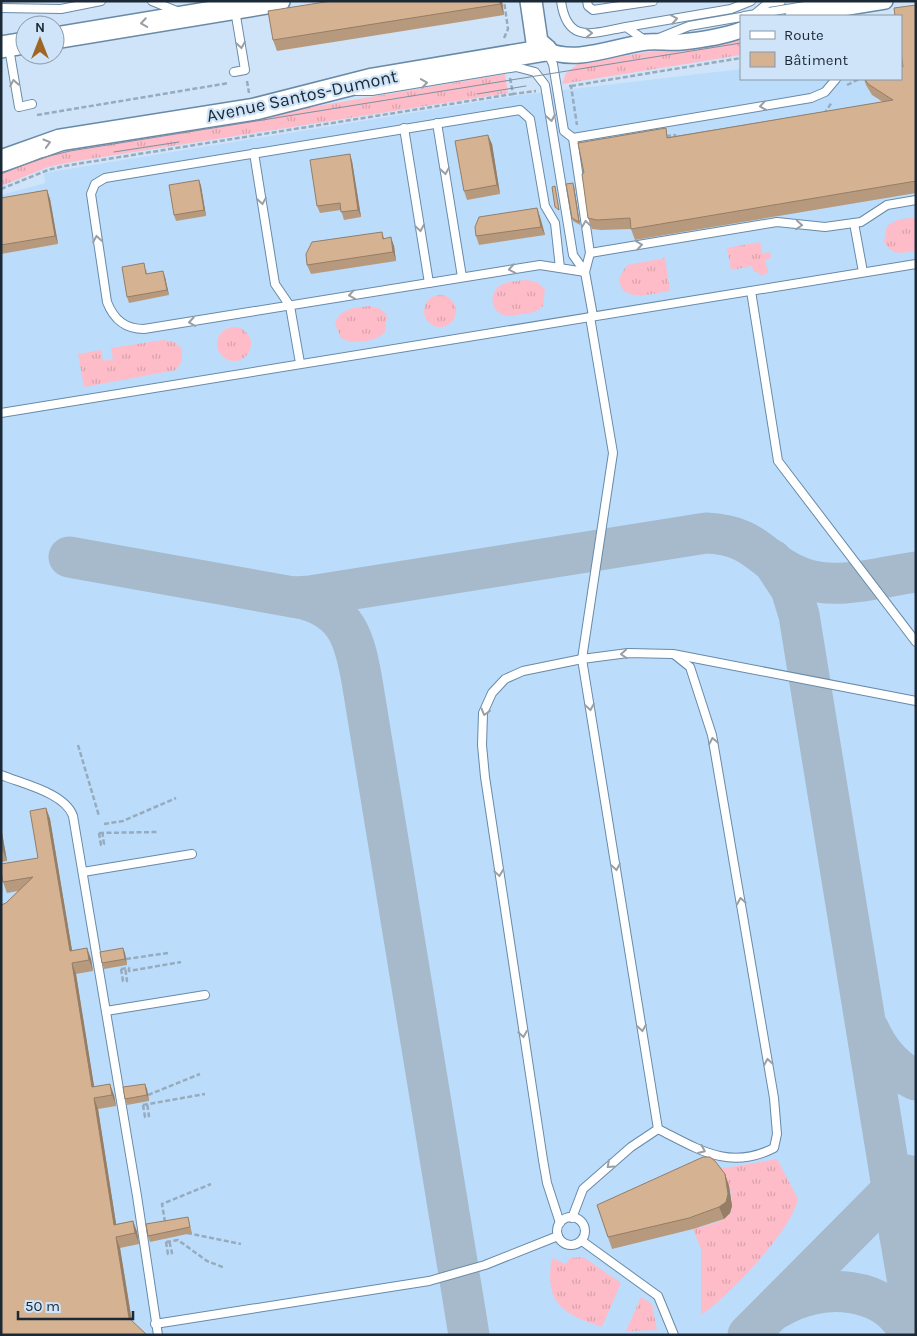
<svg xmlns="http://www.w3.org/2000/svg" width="917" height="1336" font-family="Karla,sans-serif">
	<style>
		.built { fill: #bbddfb }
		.grass { fill: url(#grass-tufts) }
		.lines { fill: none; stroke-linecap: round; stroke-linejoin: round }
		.taxiway { stroke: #a6bacc; stroke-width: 41 }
		.service-casing { stroke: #688aa8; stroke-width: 10 }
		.minor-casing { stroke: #688aa8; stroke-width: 18 }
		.secondary-casing { stroke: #688aa8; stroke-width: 24 }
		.path { stroke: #98abbd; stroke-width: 2.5; stroke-dasharray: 5 2.5; stroke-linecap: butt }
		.service { stroke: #fff; stroke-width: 8 }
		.minor { stroke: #fff; stroke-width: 15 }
		.secondary { stroke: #fff; stroke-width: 21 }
		.tram { stroke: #7e90a1; stroke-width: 1 }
		.path-bridge { stroke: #98abbd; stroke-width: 2.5; stroke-dasharray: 5 2.5; stroke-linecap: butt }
		.wall { fill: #b79a7e }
		.shaded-wall { fill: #957d66 }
		.building { fill: #d5b392; stroke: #957d66 }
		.oneway { stroke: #989fa5 }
		.labels { text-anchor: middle; stroke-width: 4.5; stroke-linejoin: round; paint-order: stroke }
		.street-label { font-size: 18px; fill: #1b2936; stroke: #cfe4f8 }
	</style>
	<defs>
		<pattern id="grass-tufts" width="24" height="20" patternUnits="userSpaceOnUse" patternTransform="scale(1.25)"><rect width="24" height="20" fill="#fdbcc8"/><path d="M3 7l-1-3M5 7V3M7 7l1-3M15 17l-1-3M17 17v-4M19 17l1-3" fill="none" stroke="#d8a2ac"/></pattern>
	</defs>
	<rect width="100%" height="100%" fill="#cfe4f8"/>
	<path class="built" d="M916,33V1335H1V195L45,183L44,173L521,95L741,69V79H901V35Z"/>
	<g class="grass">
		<path d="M741,37V55L562,84L566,73L579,63Z"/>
		<path d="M505,74L508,93L71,162L48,167L1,186V169L36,154Z"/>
		<path d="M916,217V251C902,253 890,256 884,241L887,226L897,220Z"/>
		<path d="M760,242L762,253L770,252L771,258L765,260L768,272L761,276L758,272H754L752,266L731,270L727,248Z"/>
		<path d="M665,258L670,291C653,293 621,305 619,278L627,265Z"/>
		<path d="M527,280L537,282L545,289L543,306C537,312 531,313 522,314C516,315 509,317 503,315C488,309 490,289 503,284C510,281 519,281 527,280Z"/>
		<circle cx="440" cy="311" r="16"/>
		<path d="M369,306L379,308L387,315L385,332C376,342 353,345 341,338L335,324C339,308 355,308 369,306Z"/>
		<circle cx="234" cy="344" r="17"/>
		<path d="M163,340L174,342L182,349V361L176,370L84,387L78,354L101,350L103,361L113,359L111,348Z"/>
		<path d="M777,1159L798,1199C791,1231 729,1296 701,1315V1249L693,1229C703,1226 723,1223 729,1214C732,1209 732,1203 732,1198C730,1175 713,1170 695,1163L725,1168Z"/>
		<path d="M583,1257L621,1283L602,1327C561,1314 544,1302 552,1258L566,1264L570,1258Z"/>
		<path d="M641,1297L652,1304L657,1330L626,1331Z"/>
	</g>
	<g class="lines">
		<g class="taxiway">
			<path d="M69,557L304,599C348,611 355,641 362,681L469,1335"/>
			<path d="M772,560L791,589L799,615L900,1236"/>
			<path d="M294,597L310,596L706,533C759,535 761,563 802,578C837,591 880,577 916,572"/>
			<path d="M869,1030C879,1052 894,1070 916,1080"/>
			<path d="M900,1209V1236L916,1330"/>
			<path d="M778,1308C819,1282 888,1284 910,1335"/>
			<path d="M748,1335L907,1175"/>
		</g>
		<defs>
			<g id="service">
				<path d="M152,1L179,12"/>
				<path d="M561,1C567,45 593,33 626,27L646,41"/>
				<path d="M587,1L588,6L593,10L653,1"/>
				<path d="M1,8L61,9L101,1"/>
				<path d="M756,13L768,3L781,1"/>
				<path d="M744,16L835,1"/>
				<path d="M626,27L731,9L751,1"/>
				<path d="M659,38L689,26L741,17"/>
				<path d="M9,48L19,107L32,104"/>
				<path d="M547,52L553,64L564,131L573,138L590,253L585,272L593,316"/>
				<path d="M234,72L245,70L235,10"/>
				<path d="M357,91H372L516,67L535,72L545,85L573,255L585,272"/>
				<path d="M437,123L462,277"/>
				<path d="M404,128L429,283"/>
				<path d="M573,138L811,98L825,92L836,79"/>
				<path d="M254,153L275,284L290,306L300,363"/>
				<path d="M854,223L863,272"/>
				<path d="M590,253L777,222L825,227L861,222L887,205L916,200"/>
				<path d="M560,268L555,223L545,206L530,119L520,110L105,178L95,184L91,194L107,302C114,320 125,329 144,329L540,265L585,272"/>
				<path d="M751,291L778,461L916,642"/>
				<path d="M1,413L916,264"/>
				<path d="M1,775C23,784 65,793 73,816L137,1196L158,1335"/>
				<path d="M83,872L192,854"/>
				<path d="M106,1011L205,995"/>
				<path d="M658,1129C698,1149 729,1171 774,1148L777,1134L774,1098L712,735L690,667L675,655"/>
				<circle cx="571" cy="1231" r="14"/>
				<path d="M572,1218L583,1189L631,1147L658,1129L582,659L613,453L590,317"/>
				<path d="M560,1223L547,1183L543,1160L485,777L482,745L483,713L492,693L505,679L523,671L582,659L628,653L673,654L916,701"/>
				<path d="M582,1241L658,1296L674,1335"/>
				<path d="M155,1324L429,1281L485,1265L558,1236"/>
			</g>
			<g id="minor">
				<path d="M793,16L885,1"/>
				<path d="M546,50C577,64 614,46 647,42C658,41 670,43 681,42C701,40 722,37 741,30"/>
			</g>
			<g id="secondary">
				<path d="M531,1L537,42L546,50"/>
				<path d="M55,38L279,1"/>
				<path d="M1,47L25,43"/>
				<path d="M1,161L60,140L255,109L373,79L546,50"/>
			</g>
		</defs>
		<use href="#service" class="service-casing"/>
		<use href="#minor" class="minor-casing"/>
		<use href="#secondary" class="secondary-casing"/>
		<g class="path">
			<path d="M504,38L508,29L504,1"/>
			<path d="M510,78L513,94L536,91"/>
			<path d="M247,81L249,93"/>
			<path d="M847,85L859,79"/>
			<path d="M569,86H571L577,125"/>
			<path d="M571,86L741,58"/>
			<path d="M824,114L832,102"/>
			<path d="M37,115L229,83"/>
			<path d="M666,136L675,135V137"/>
			<path d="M1,189L48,170L64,166L513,94"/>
			<path d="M78,745L99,816"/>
			<path d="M104,824L123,821L176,798"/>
			<path d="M99,833L158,832"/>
			<path d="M126,959L168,953"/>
			<path d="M121,969L129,968V971L181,962"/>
			<path d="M148,1095L200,1074"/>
			<path d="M143,1105L205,1094"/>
			<path d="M165,1222L162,1204L211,1184"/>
			<path d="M187,1233L241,1244"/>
			<path d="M166,1242L178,1240L207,1261L225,1268"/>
		</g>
		<use href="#service" class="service"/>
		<use href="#minor" class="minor"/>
		<use href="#secondary" class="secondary"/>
		<g class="tram">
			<path d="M477,94L526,86"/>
			<path d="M114,152L179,142"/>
			<path d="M1,174L41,158L70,151L741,43"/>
		</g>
		<g class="path-bridge">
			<path d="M99,833L101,845L104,844L102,830"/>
			<path d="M121,969L123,981H127L125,967"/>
			<path d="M143,1105L145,1117L149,1116L147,1103"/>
			<path d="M166,1242L168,1254L172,1253L169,1240"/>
		</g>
	</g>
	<g class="wall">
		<path d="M502,1L504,15L277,51L273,40Z"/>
		<path d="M916,5V193L635,240L631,229L601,230L592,229L588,218L584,173L669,137L883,102L872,95L866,85L864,79H901Z"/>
		<path d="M492,144L500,194L467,200L464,191Z"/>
		<path d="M352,161L361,217L344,220L341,210L320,213L317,206Z"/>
		<path d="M199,180L201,186L206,216L176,221L174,215Z"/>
		<path d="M574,186L580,225L573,221L572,218Z"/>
		<path d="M47,190L50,199L58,244L1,254V198Z"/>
		<path d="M537,208L540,217L545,235L479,245L476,236Z"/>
		<path d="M382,232L384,238L394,246L396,261L311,274L307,265Z"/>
		<path d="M146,269L147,274L165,277L169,295L129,303L127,297Z"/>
		<path d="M46,808L50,819L72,951L87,948L91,959L93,971L76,974L94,1087L114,1095L116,1106L98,1109L116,1224L133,1221L137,1232L139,1244L120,1248L132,1320L1,1335L6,903L18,891L7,893L3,882L38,858Z"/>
		<path d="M1,827L7,861L1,862Z"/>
		<path d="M125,953L127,965L104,969L102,963Z"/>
		<path d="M147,1089L149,1101L127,1105L125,1099Z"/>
		<path d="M725,1174L729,1186L732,1206L730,1213L724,1219L693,1229L612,1249L597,1205Z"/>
		<path d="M188,1217L192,1233L150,1242L148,1236Z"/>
	</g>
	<g class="shaded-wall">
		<path d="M500,1H502L504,15L500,4Z"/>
		<path d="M488,135L492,144L500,194L497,185Z"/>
		<path d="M350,154L352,161L361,217L358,210Z"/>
		<path d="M199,180L201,186L206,216L204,210Z"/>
		<path d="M573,183L574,186L580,225L579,222Z"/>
		<path d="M47,190L50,199L58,244L55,236Z"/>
		<path d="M537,208L540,217L545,235L541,227Z"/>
		<path d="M391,237L394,246L396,261L393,252Z"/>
		<path d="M163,271L165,277L169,295L167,290Z"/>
		<path d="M46,808L50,819L74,962L70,951Z"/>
		<path d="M1,827L7,861L3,851L1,839Z"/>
		<path d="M87,948L91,959L93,971L89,960Z"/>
		<path d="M123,948L125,953L127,965L125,959Z"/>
		<path d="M72,963L76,974L96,1098L92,1087Z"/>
		<path d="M110,1084L114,1095L116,1106L112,1095Z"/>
		<path d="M145,1084L147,1089L149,1101L147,1095Z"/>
		<path d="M94,1098L98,1109L118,1236L114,1225Z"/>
		<path d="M725,1174L729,1186L732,1206L730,1213L724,1219L719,1207Z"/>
		<path d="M133,1221L137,1232L139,1244L135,1233Z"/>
		<path d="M116,1237L120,1248L133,1329L129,1318Z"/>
	</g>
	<g class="building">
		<path d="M331,1H500V4L273,40L268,11Z"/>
		<path d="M916,5V181L631,229L630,218L597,220L588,218L582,174L584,173L578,143L666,128L667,138L893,100L868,84L865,79H901V66L903,67L901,52V16H895L894,8Z"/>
		<path d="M488,135L497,185L464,191L455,141Z"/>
		<path d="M350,154L358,210L341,212L340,203L317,206L310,160Z"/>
		<path d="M199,180L204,210L174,215L169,185Z"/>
		<path d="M573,183L579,222L572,218L566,184Z"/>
		<path d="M555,186L559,210L555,207L552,187Z"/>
		<path d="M47,190L55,236L1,245V198Z"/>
		<path d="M537,208L541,227L476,236L475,227L479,217Z"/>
		<path d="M382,232L383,239L391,237L393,252L307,265L306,254L312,242Z"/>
		<path d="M144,263L146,274L163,271L167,290L127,297L122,267Z"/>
		<path d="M46,808L70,951L87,948L89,960L72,963L92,1087L110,1084L112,1095L94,1098L114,1225L133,1221L135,1233L116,1237L129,1318L147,1335H1V905L6,903L33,877L3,882L1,872V864L38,858L30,811Z"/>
		<path d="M1,839L3,851H1Z"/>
		<path d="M123,948L125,959L102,963L100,952Z"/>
		<path d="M145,1084L147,1095L125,1099L123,1087Z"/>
		<path d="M703,1157H710L715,1161L725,1174L728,1194L726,1202L719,1207L689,1218L608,1237L597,1205Z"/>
		<path d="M188,1217L190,1227L148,1236L146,1224Z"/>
	</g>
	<defs><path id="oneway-chevron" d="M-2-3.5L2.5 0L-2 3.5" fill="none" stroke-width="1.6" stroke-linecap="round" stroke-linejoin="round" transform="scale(1.25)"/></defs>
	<g class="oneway">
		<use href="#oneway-chevron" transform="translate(674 19) rotate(-10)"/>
		<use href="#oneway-chevron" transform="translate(144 23) rotate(171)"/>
		<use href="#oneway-chevron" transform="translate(589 33)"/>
		<use href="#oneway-chevron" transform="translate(241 45) rotate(81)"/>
		<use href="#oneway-chevron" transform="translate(14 83) rotate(-100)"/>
		<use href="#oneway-chevron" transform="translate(424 83) rotate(-9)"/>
		<use href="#oneway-chevron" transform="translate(763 106) rotate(171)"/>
		<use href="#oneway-chevron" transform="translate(551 118) rotate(80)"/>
		<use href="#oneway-chevron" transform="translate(47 143) rotate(-16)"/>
		<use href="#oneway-chevron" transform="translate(445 171) rotate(81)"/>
		<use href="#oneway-chevron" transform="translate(262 201) rotate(81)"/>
		<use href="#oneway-chevron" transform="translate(586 224) rotate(-98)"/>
		<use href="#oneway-chevron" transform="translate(799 225) rotate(5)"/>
		<use href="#oneway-chevron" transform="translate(420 228) rotate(81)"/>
		<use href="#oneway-chevron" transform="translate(97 239) rotate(-99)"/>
		<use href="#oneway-chevron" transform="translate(639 245) rotate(-9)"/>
		<use href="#oneway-chevron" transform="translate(512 269) rotate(170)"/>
		<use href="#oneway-chevron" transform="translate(352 295) rotate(171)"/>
		<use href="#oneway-chevron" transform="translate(192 322) rotate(171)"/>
		<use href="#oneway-chevron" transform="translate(624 654) rotate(176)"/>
		<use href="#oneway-chevron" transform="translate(590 707) rotate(81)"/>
		<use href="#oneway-chevron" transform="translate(485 712) rotate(105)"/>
		<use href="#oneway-chevron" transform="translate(713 741) rotate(-101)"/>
		<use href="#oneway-chevron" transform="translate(616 867) rotate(81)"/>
		<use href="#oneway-chevron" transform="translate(499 873) rotate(82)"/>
		<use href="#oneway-chevron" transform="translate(741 901) rotate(-100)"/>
		<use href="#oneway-chevron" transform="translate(642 1028) rotate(81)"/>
		<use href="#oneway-chevron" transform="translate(523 1034) rotate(81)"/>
		<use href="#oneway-chevron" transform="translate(768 1062) rotate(-99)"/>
		<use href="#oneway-chevron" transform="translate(702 1150) rotate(23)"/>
		<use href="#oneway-chevron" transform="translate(610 1165) rotate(138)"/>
	</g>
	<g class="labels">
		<g class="street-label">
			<text transform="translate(302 96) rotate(-12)" y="6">Avenue Santos-Dumont</text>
		</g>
	</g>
	<rect width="917" height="1336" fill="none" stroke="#1b2936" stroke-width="5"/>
	<rect x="740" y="15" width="162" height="65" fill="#cfe4f8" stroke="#8799aa"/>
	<rect x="750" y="31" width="25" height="8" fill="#ffffff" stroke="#8799aa"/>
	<text x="784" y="40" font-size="15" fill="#1b2936">Route</text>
	<rect x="750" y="52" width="25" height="15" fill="#d5b392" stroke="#8799aa"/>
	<text x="784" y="65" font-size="15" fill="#1b2936">Bâtiment</text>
	<g transform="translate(40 40)"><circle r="24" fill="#cfe4f8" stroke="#8799aa"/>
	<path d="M0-4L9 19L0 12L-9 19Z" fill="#9f6623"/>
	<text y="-8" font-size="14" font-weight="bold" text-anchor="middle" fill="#1b2936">N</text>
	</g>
	<path d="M18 1311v8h115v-8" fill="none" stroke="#1b2936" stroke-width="2.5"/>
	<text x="25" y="1311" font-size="15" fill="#1b2936" stroke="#cfe4f8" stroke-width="4" paint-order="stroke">50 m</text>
</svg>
